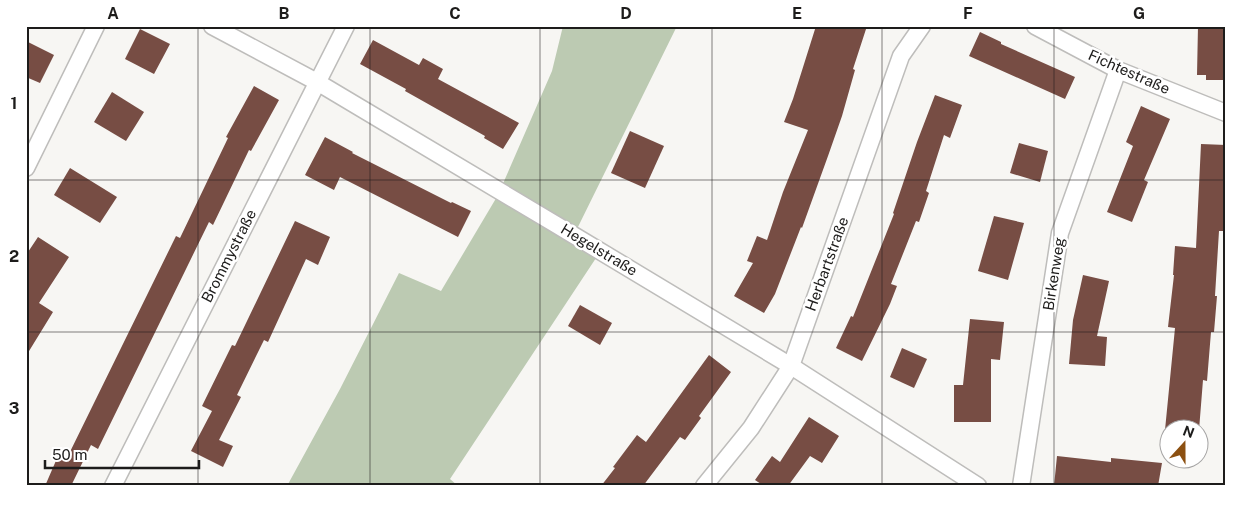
<svg xmlns="http://www.w3.org/2000/svg" width="1252" height="512" font-family="'Public Sans',sans-serif">
	<style>
		.green { fill: #bccab2 }
		.building { fill: #774d44 }
		.lines { fill: none; stroke-linecap: round; stroke-linejoin: round }
		.minor-casing { stroke: #bebdbb; stroke-width: 19 }
		.minor { stroke: #fff; stroke-width: 16 }
		.grid { fill: none; stroke: #1d1c1b; stroke-width: 1; stroke-opacity: 0.55 }
		.labels { text-anchor: middle; stroke-width: 5; stroke-linejoin: round; paint-order: stroke }
		.street-label { font-size: 15px; fill: #1d1c1b; stroke: #fff }
		.neatline { fill: none; stroke: #1d1c1b; stroke-width: 2 }
		.grid-label { font-size: 16px; text-anchor: middle; font-weight: bold; fill: #1d1c1b }
	</style>
	<rect width="100%" height="100%" fill="#f7f6f3"/>
	<path class="green" d="M563,26H677L574,235L598,255L450,479L458,486H287L340,389L399,273L441,291L498,195L552,71Z"/>
	<g class="building">
		<path d="M816,26H867L853,69L855,70L842,116L828,156L802,228L801,227L775,294L764,313L734,296L753,263L747,261L757,236L767,240L783,192L808,130L784,122L793,99Z"/>
		<path d="M1198,26H1226V80H1206V75H1197Z"/>
		<path d="M140,29L170,44L154,74L125,59Z"/>
		<path d="M980,32L1001,42V44L1075,77L1065,99L969,56Z"/>
		<path d="M373,40L419,65L423,58L443,69L438,79L519,123L503,149L484,138L485,136L405,91L406,89L360,64Z"/>
		<path d="M26,41L54,55L40,83L26,77Z"/>
		<path d="M254,86L279,100L251,151L249,150L213,225L209,222L98,449L91,445L71,486H45L58,456L66,460L176,236L180,238L228,138L226,137Z"/>
		<path d="M112,92L144,112L126,141L94,122Z"/>
		<path d="M935,95L962,105L950,138L944,135L926,191L929,193L919,222L916,221L891,284L897,286L890,304L862,361L836,348L851,316L853,317L894,214L893,213L917,142Z"/>
		<path d="M1141,106L1170,119L1144,180L1148,182L1132,222L1107,212L1133,146L1126,142Z"/>
		<path d="M630,131L664,146L645,188L611,173Z"/>
		<path d="M325,137L353,152L352,153L451,203L452,202L471,211L458,237L340,177L334,190L305,175Z"/>
		<path d="M1019,143L1048,151L1040,182L1010,173Z"/>
		<path d="M1201,144L1226,145L1225,231H1219L1215,296H1217L1214,332H1211L1207,381L1203,380L1199,430H1165L1175,328L1168,327L1174,275H1173L1175,246L1196,248Z"/>
		<path d="M70,168L117,197L100,223L54,195Z"/>
		<path d="M994,216L1024,223L1008,280L978,271Z"/>
		<path d="M295,221L330,237L318,265L306,259L268,342L264,340L237,395L241,397L219,440L233,446L223,467L191,451L212,411L202,406L232,345L235,346Z"/>
		<path d="M38,237L69,257L39,303L53,312L26,356V255Z"/>
		<path d="M1083,275L1109,281L1097,336L1107,337L1105,366L1069,364L1073,320Z"/>
		<path d="M580,305L612,323L600,345L568,326Z"/>
		<path d="M970,319L1004,322L1000,360L991,359V422H954V385H963Z"/>
		<path d="M902,348L927,359L914,388L890,377Z"/>
		<path d="M709,355L731,372L699,416L701,418L685,440L680,437L643,486H601L615,468L613,467L637,435L646,442Z"/>
		<path d="M809,417L839,436L822,463L810,456L788,486H764L755,480L772,456L780,462Z"/>
		<path d="M1057,456L1111,462V458L1162,463L1158,486H1054Z"/>
	</g>
	<g class="lines">
		<defs>
			<g id="minor">
				<path d="M212,26L317,82L555,224L791,366L978,486"/>
				<path d="M1035,26L1118,70L1226,113"/>
				<path d="M26,168L96,26"/>
				<path d="M113,486L346,26"/>
				<path d="M704,486L751,428L791,366L901,56L922,26"/>
				<path d="M1021,486L1060,233L1118,70"/>
			</g>
		</defs>
		<use href="#minor" class="minor-casing"/>
		<use href="#minor" class="minor"/>
	</g>
	<path class="grid" d="M198,26V486M370,26V486M540,26V486M712,26V486M882,26V486M1054,26V486M26,180H1226M26,332H1226"/>
	<g class="labels">
		<g class="street-label">
			<text transform="translate(1129 72) rotate(24)" y="5">Fichtestraße</text>
			<text transform="translate(599 250) rotate(31)" y="5">Hegelstraße</text>
			<text transform="translate(229 256) rotate(-63)" y="5">Brommystraße</text>
			<text transform="translate(827 264) rotate(-70)" y="5">Herbartstraße</text>
			<text transform="translate(1054 274) rotate(-81)" y="5">Birkenweg</text>
		</g>
	</g>
	<rect width="1252" height="512" fill="none" stroke="#ffffff" stroke-width="55"/>
	<g transform="translate(1184 444) rotate(21)"><circle r="24" fill="#ffffff" stroke="#a5a4a4"/>
	<path d="M0-4L9 19L0 12L-9 19Z" fill="#8c5011"/>
	<text y="-8" font-size="14" font-weight="bold" text-anchor="middle" fill="#1d1c1b">N</text>
	</g>
	<path d="M45 460v8h154v-8" fill="none" stroke="#1d1c1b" stroke-width="2.5"/>
	<text x="52" y="460" font-size="15" fill="#1d1c1b" stroke="#ffffff" stroke-width="4" paint-order="stroke">50 m</text>
	<rect x="28" y="28" width="1196" height="456" class="neatline"/>
	<g class="grid-label">
		<text x="113" y="19">A</text>
		<text x="284" y="19">B</text>
		<text x="455" y="19">C</text>
		<text x="626" y="19">D</text>
		<text x="797" y="19">E</text>
		<text x="968" y="19">F</text>
		<text x="1139" y="19">G</text>
		<text x="14" y="109">1</text>
		<text x="14" y="262">2</text>
		<text x="14" y="414">3</text>
	</g>
</svg>
